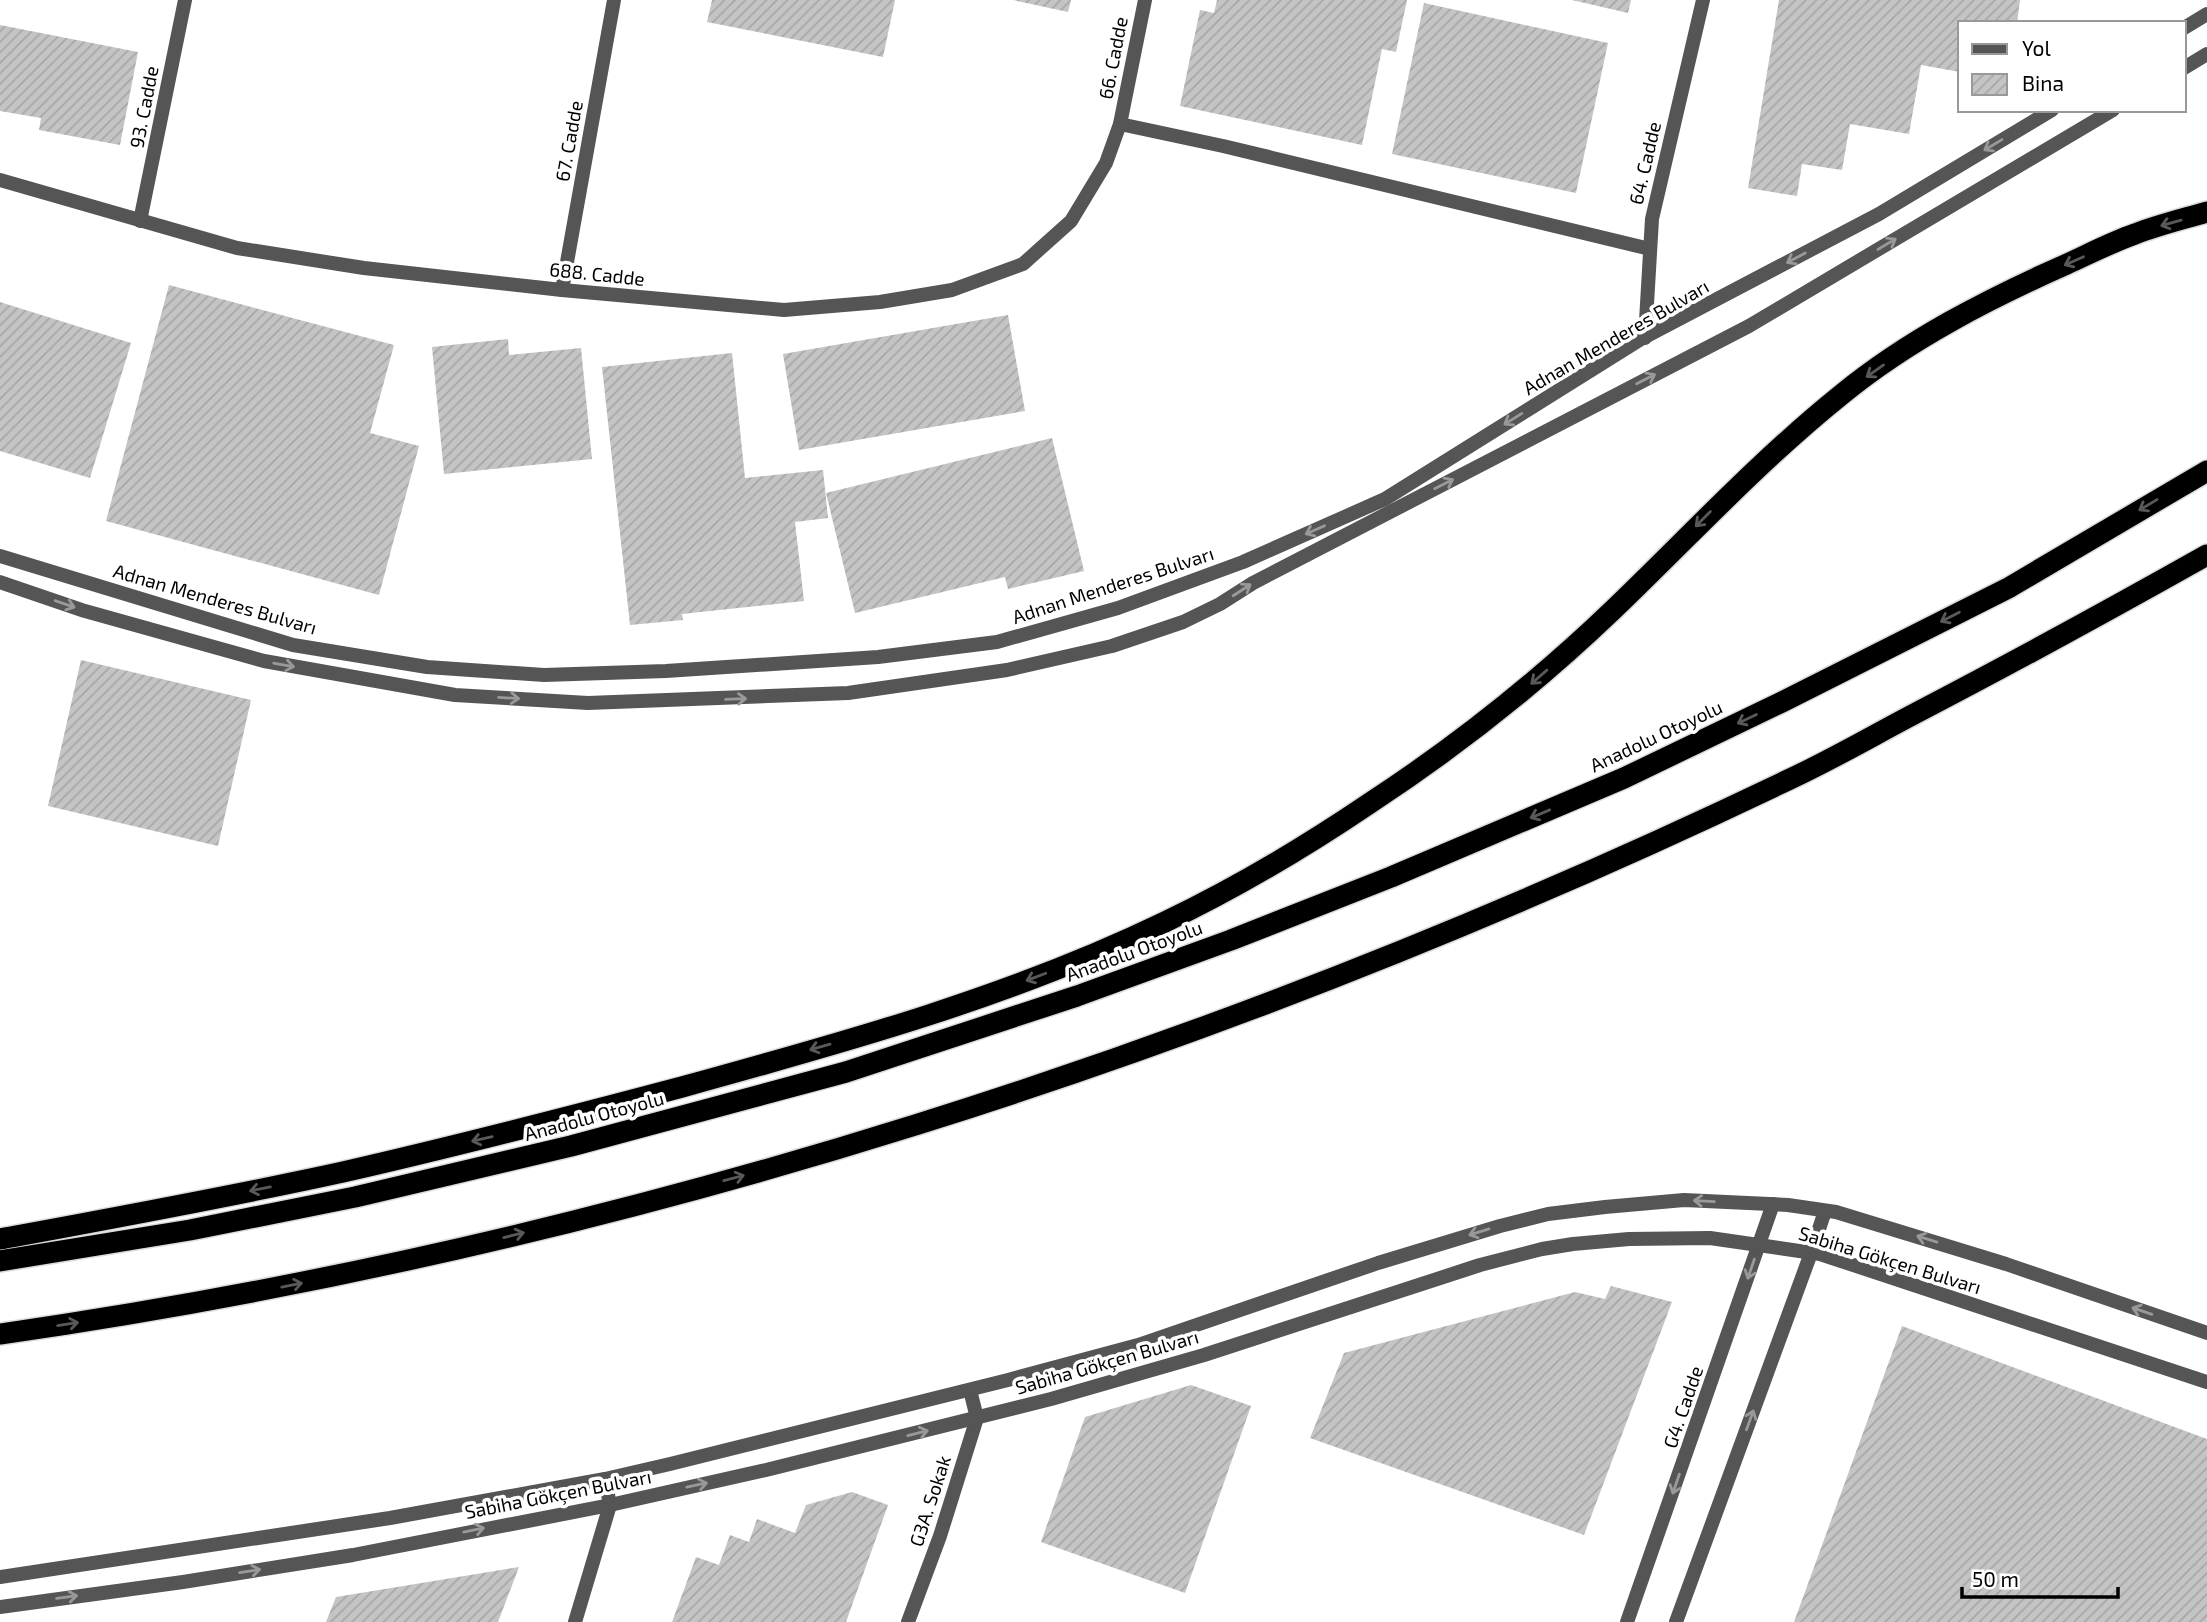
<svg xmlns="http://www.w3.org/2000/svg" width="2207" height="1622" font-family="'Exo 2',sans-serif">
	<style>
		.building { fill: url(#building-hatch) }
		.lines { fill: none; stroke-linecap: round; stroke-linejoin: round }
		.motorway-casing { stroke: #dbdbdb; stroke-width: 24 }
		.minor { stroke: #555; stroke-width: 14 }
		.tertiary { stroke: #555; stroke-width: 14 }
		.motorway { stroke: #000; stroke-width: 21 }
		.oneway { stroke: #999 }
		.oneway2 { stroke: #595959 }
		.labels { text-anchor: middle; stroke-width: 7; stroke-linejoin: round; paint-order: stroke }
		.street-label { font-size: 19px; fill: #000; stroke: #fff }
	</style>
	<defs>
		<pattern id="building-hatch" width="6" height="6" patternUnits="userSpaceOnUse" patternTransform="scale(1.75)"><rect width="6" height="6" fill="#c4c4c4"/><path d="M-1 1l2-2M0 6l6-6M5 7l2-2" fill="none" stroke="#a7a7a7"/></pattern>
	</defs>
	<rect width="100%" height="100%" fill="#fff"/>
	<g class="building">
		<path d="M712,0H895L883,57L707,22Z"/>
		<path d="M1013,0H1071L1068,12Z"/>
		<path d="M1217,0H1407L1396,52L1382,49L1362,145L1180,106L1200,10L1214,13Z"/>
		<path d="M1572,0H1631L1628,13Z"/>
		<path d="M1779,0H2020L2017,23H1960V72L1921,65L1909,134L1850,124L1842,170L1802,164L1797,196L1748,188Z"/>
		<path d="M1424,3L1608,43L1576,193L1392,154Z"/>
		<path d="M0,25L138,52L120,145L39,130L41,118L0,111Z"/>
		<path d="M169,285L394,345L370,433L419,446L379,595L106,521Z"/>
		<path d="M0,302L131,343L90,478L0,451Z"/>
		<path d="M1008,315L1025,411L799,450L783,354Z"/>
		<path d="M508,339L509,355L581,348L592,459L444,474L432,347Z"/>
		<path d="M732,353L745,478L823,470L828,518L795,522L804,601L682,614L683,620L630,625L602,367Z"/>
		<path d="M1052,438L1084,571L1008,589L1005,577L855,613L826,493Z"/>
		<path d="M81,660L251,700L218,846L48,806Z"/>
		<path d="M1611,1286L1672,1302L1584,1535L1310,1438L1344,1353L1575,1292L1605,1299Z"/>
		<path d="M1902,1326L2207,1439V1622H1794Z"/>
		<path d="M1191,1385L1251,1406L1185,1593L1041,1542L1085,1417Z"/>
		<path d="M852,1492L888,1505L846,1622H672L696,1557L719,1565L730,1535L749,1542L757,1519L795,1533L806,1505Z"/>
		<path d="M519,1567L498,1622H326L336,1597Z"/>
	</g>
	<g class="lines">
		<defs>
			<g id="motorway">
				<path d="M0,1239C114,1218 229,1197 343,1172C457,1146 569,1117 682,1087C846,1042 1012,996 1165,922C1236,888 1305,847 1370,803C1457,746 1539,681 1614,609C1689,537 1759,461 1841,395C1908,340 1988,299 2067,264C2089,254 2112,242 2135,234C2158,225 2183,219 2207,212"/>
				<path d="M0,1261L190,1230L355,1197L571,1146L846,1072L1077,996L1231,940L1391,877L1624,778L1782,702L2010,587L2207,471"/>
				<path d="M0,1334C621,1245 1225,1050 1790,779C1833,759 1874,735 1916,713C2014,662 2111,609 2207,555"/>
			</g>
		</defs>
		<use href="#motorway" class="motorway-casing"/>
		<g class="minor">
			<path d="M1120,124L1223,146L1650,249"/>
			<path d="M0,180L237,248L364,268L562,290L784,310L880,302L952,290L1023,264L1071,221L1106,163L1120,124L1145,0"/>
			<path d="M140,221L185,0"/>
			<path d="M562,290L614,0"/>
			<path d="M575,1622L610,1505L605,1479"/>
			<path d="M908,1622L940,1536L977,1418L970,1390"/>
			<path d="M1627,1622L1773,1204"/>
			<path d="M1676,1622L1811,1253L1825,1211"/>
		</g>
		<g class="tertiary">
			<path d="M2184,28L2207,14"/>
			<path d="M2184,68L2207,54"/>
			<path d="M1645,338L1652,219L1703,0"/>
			<path d="M0,556L293,645L427,667L544,675L666,671L878,657L997,642L1118,608L1243,562L1385,499L1641,339L1879,214L2052,110"/>
			<path d="M0,582L85,611L264,661L455,695L588,703L848,693L1007,670L1112,646L1183,622L1220,604L1253,583L1749,326L2113,110"/>
			<path d="M0,1577L390,1518L605,1479L670,1464L1008,1380L1138,1345L1378,1263L1500,1226L1548,1214L1605,1207L1684,1200L1788,1205L1836,1212L2006,1264L2207,1333"/>
			<path d="M0,1607L183,1582L353,1555L610,1505L766,1470L1051,1399L1204,1355L1480,1265L1542,1249L1573,1244L1629,1239L1710,1238L1820,1254L2207,1382"/>
		</g>
		<use href="#motorway" class="motorway"/>
	</g>
	<defs><path id="oneway-shaft" d="M-6 0H5M1.5-3L5.5 0L1.5 3" fill="none" stroke-width="1.6" stroke-linecap="round" stroke-linejoin="round" transform="scale(1.75)"/></defs>
	<g class="oneway">
		<use href="#oneway-shaft" transform="translate(1993 145) rotate(149)"/>
		<use href="#oneway-shaft" transform="translate(1887 244) rotate(-31)"/>
		<use href="#oneway-shaft" transform="translate(1796 258) rotate(152)"/>
		<use href="#oneway-shaft" transform="translate(1646 379) rotate(-27)"/>
		<use href="#oneway-shaft" transform="translate(1513 419) rotate(148)"/>
		<use href="#oneway-shaft" transform="translate(1444 484) rotate(-27)"/>
		<use href="#oneway-shaft" transform="translate(1315 530) rotate(156)"/>
		<use href="#oneway-shaft" transform="translate(1242 590) rotate(-33)"/>
		<use href="#oneway-shaft" transform="translate(65 604) rotate(19)"/>
		<use href="#oneway-shaft" transform="translate(284 665) rotate(10)"/>
		<use href="#oneway-shaft" transform="translate(509 698) rotate(3)"/>
		<use href="#oneway-shaft" transform="translate(736 699) rotate(-2)"/>
		<use href="#oneway-shaft" transform="translate(1704 1201) rotate(-177)"/>
		<use href="#oneway-shaft" transform="translate(1479 1232) rotate(163)"/>
		<use href="#oneway-shaft" transform="translate(1927 1239) rotate(-163)"/>
		<use href="#oneway-shaft" transform="translate(1751 1269) rotate(109)"/>
		<use href="#oneway-shaft" transform="translate(2142 1311) rotate(-161)"/>
		<use href="#oneway-shaft" transform="translate(1750 1420) rotate(-70)"/>
		<use href="#oneway-shaft" transform="translate(918 1433) rotate(-14)"/>
		<use href="#oneway-shaft" transform="translate(1676 1484) rotate(109)"/>
		<use href="#oneway-shaft" transform="translate(697 1485) rotate(-12)"/>
		<use href="#oneway-shaft" transform="translate(474 1530) rotate(-12)"/>
		<use href="#oneway-shaft" transform="translate(250 1571) rotate(-9)"/>
		<use href="#oneway-shaft" transform="translate(67 1597) rotate(-7)"/>
	</g>
	<g class="oneway2">
		<use href="#oneway-shaft" transform="translate(2171 223) rotate(164)"/>
		<use href="#oneway-shaft" transform="translate(2074 261) rotate(156)"/>
		<use href="#oneway-shaft" transform="translate(1875 371) rotate(145)"/>
		<use href="#oneway-shaft" transform="translate(2148 505) rotate(149)"/>
		<use href="#oneway-shaft" transform="translate(1703 519) rotate(135)"/>
		<use href="#oneway-shaft" transform="translate(1950 617) rotate(153)"/>
		<use href="#oneway-shaft" transform="translate(1539 677) rotate(139)"/>
		<use href="#oneway-shaft" transform="translate(1747 719) rotate(154)"/>
		<use href="#oneway-shaft" transform="translate(1540 814) rotate(157)"/>
		<use href="#oneway-shaft" transform="translate(1036 977) rotate(159)"/>
		<use href="#oneway-shaft" transform="translate(820 1047) rotate(164)"/>
		<use href="#oneway-shaft" transform="translate(482 1139) rotate(167)"/>
		<use href="#oneway-shaft" transform="translate(734 1178) rotate(-15)"/>
		<use href="#oneway-shaft" transform="translate(260 1189) rotate(169)"/>
		<use href="#oneway-shaft" transform="translate(514 1235) rotate(-14)"/>
		<use href="#oneway-shaft" transform="translate(292 1285) rotate(-11)"/>
		<use href="#oneway-shaft" transform="translate(68 1324) rotate(-9)"/>
	</g>
	<g class="labels">
		<g class="street-label">
			<text transform="translate(1113 58) rotate(-79)" y="7">66. Cadde</text>
			<text transform="translate(144 107) rotate(-79)" y="7">93. Cadde</text>
			<text transform="translate(569 141) rotate(-80)" y="7">67. Cadde</text>
			<text transform="translate(1645 163) rotate(-77)" y="7">64. Cadde</text>
			<text transform="translate(597 274) rotate(6)" y="7">688. Cadde</text>
			<text transform="translate(1616 337) rotate(-30)" y="7">Adnan Menderes Bulvarı</text>
			<text transform="translate(1113 585) rotate(-18)" y="7">Adnan Menderes Bulvarı</text>
			<text transform="translate(215 599) rotate(16)" y="7">Adnan Menderes Bulvarı</text>
			<text transform="translate(1656 736) rotate(-25)" y="7">Anadolu Otoyolu</text>
			<text transform="translate(1134 951) rotate(-20)" y="7">Anadolu Otoyolu</text>
			<text transform="translate(594 1116) rotate(-15)" y="7">Anadolu Otoyolu</text>
			<text transform="translate(1890 1260) rotate(17)" y="7">Sabiha Gökçen Bulvarı</text>
			<text transform="translate(1107 1362) rotate(-16)" y="7">Sabiha Gökçen Bulvarı</text>
			<text transform="translate(1683 1407) rotate(-71)" y="7">G4. Cadde</text>
			<text transform="translate(558 1494) rotate(-11)" y="7">Sabiha Gökçen Bulvarı</text>
			<text transform="translate(930 1501) rotate(-72)" y="7">G3A. Sokak</text>
		</g>
	</g>
	<rect x="1958" y="21" width="228" height="91" fill="#ffffff" stroke="#999999" stroke-width="2"/>
	<rect x="1972" y="44" width="35" height="10" fill="#555555" stroke="#999999" stroke-width="2"/>
	<text x="2022" y="56" font-size="21" fill="#000000">Yol</text>
	<rect x="1972" y="74" width="35" height="21" fill="url(#building-hatch)" stroke="#999999" stroke-width="2"/>
	<text x="2022" y="91" font-size="21" fill="#000000">Bina</text>
	<path d="M1962 1587v10h156v-10" fill="none" stroke="#000000" stroke-width="3.5"/>
	<text x="1972" y="1587" font-size="21" fill="#000000" stroke="#ffffff" stroke-width="5" paint-order="stroke">50 m</text>
</svg>
